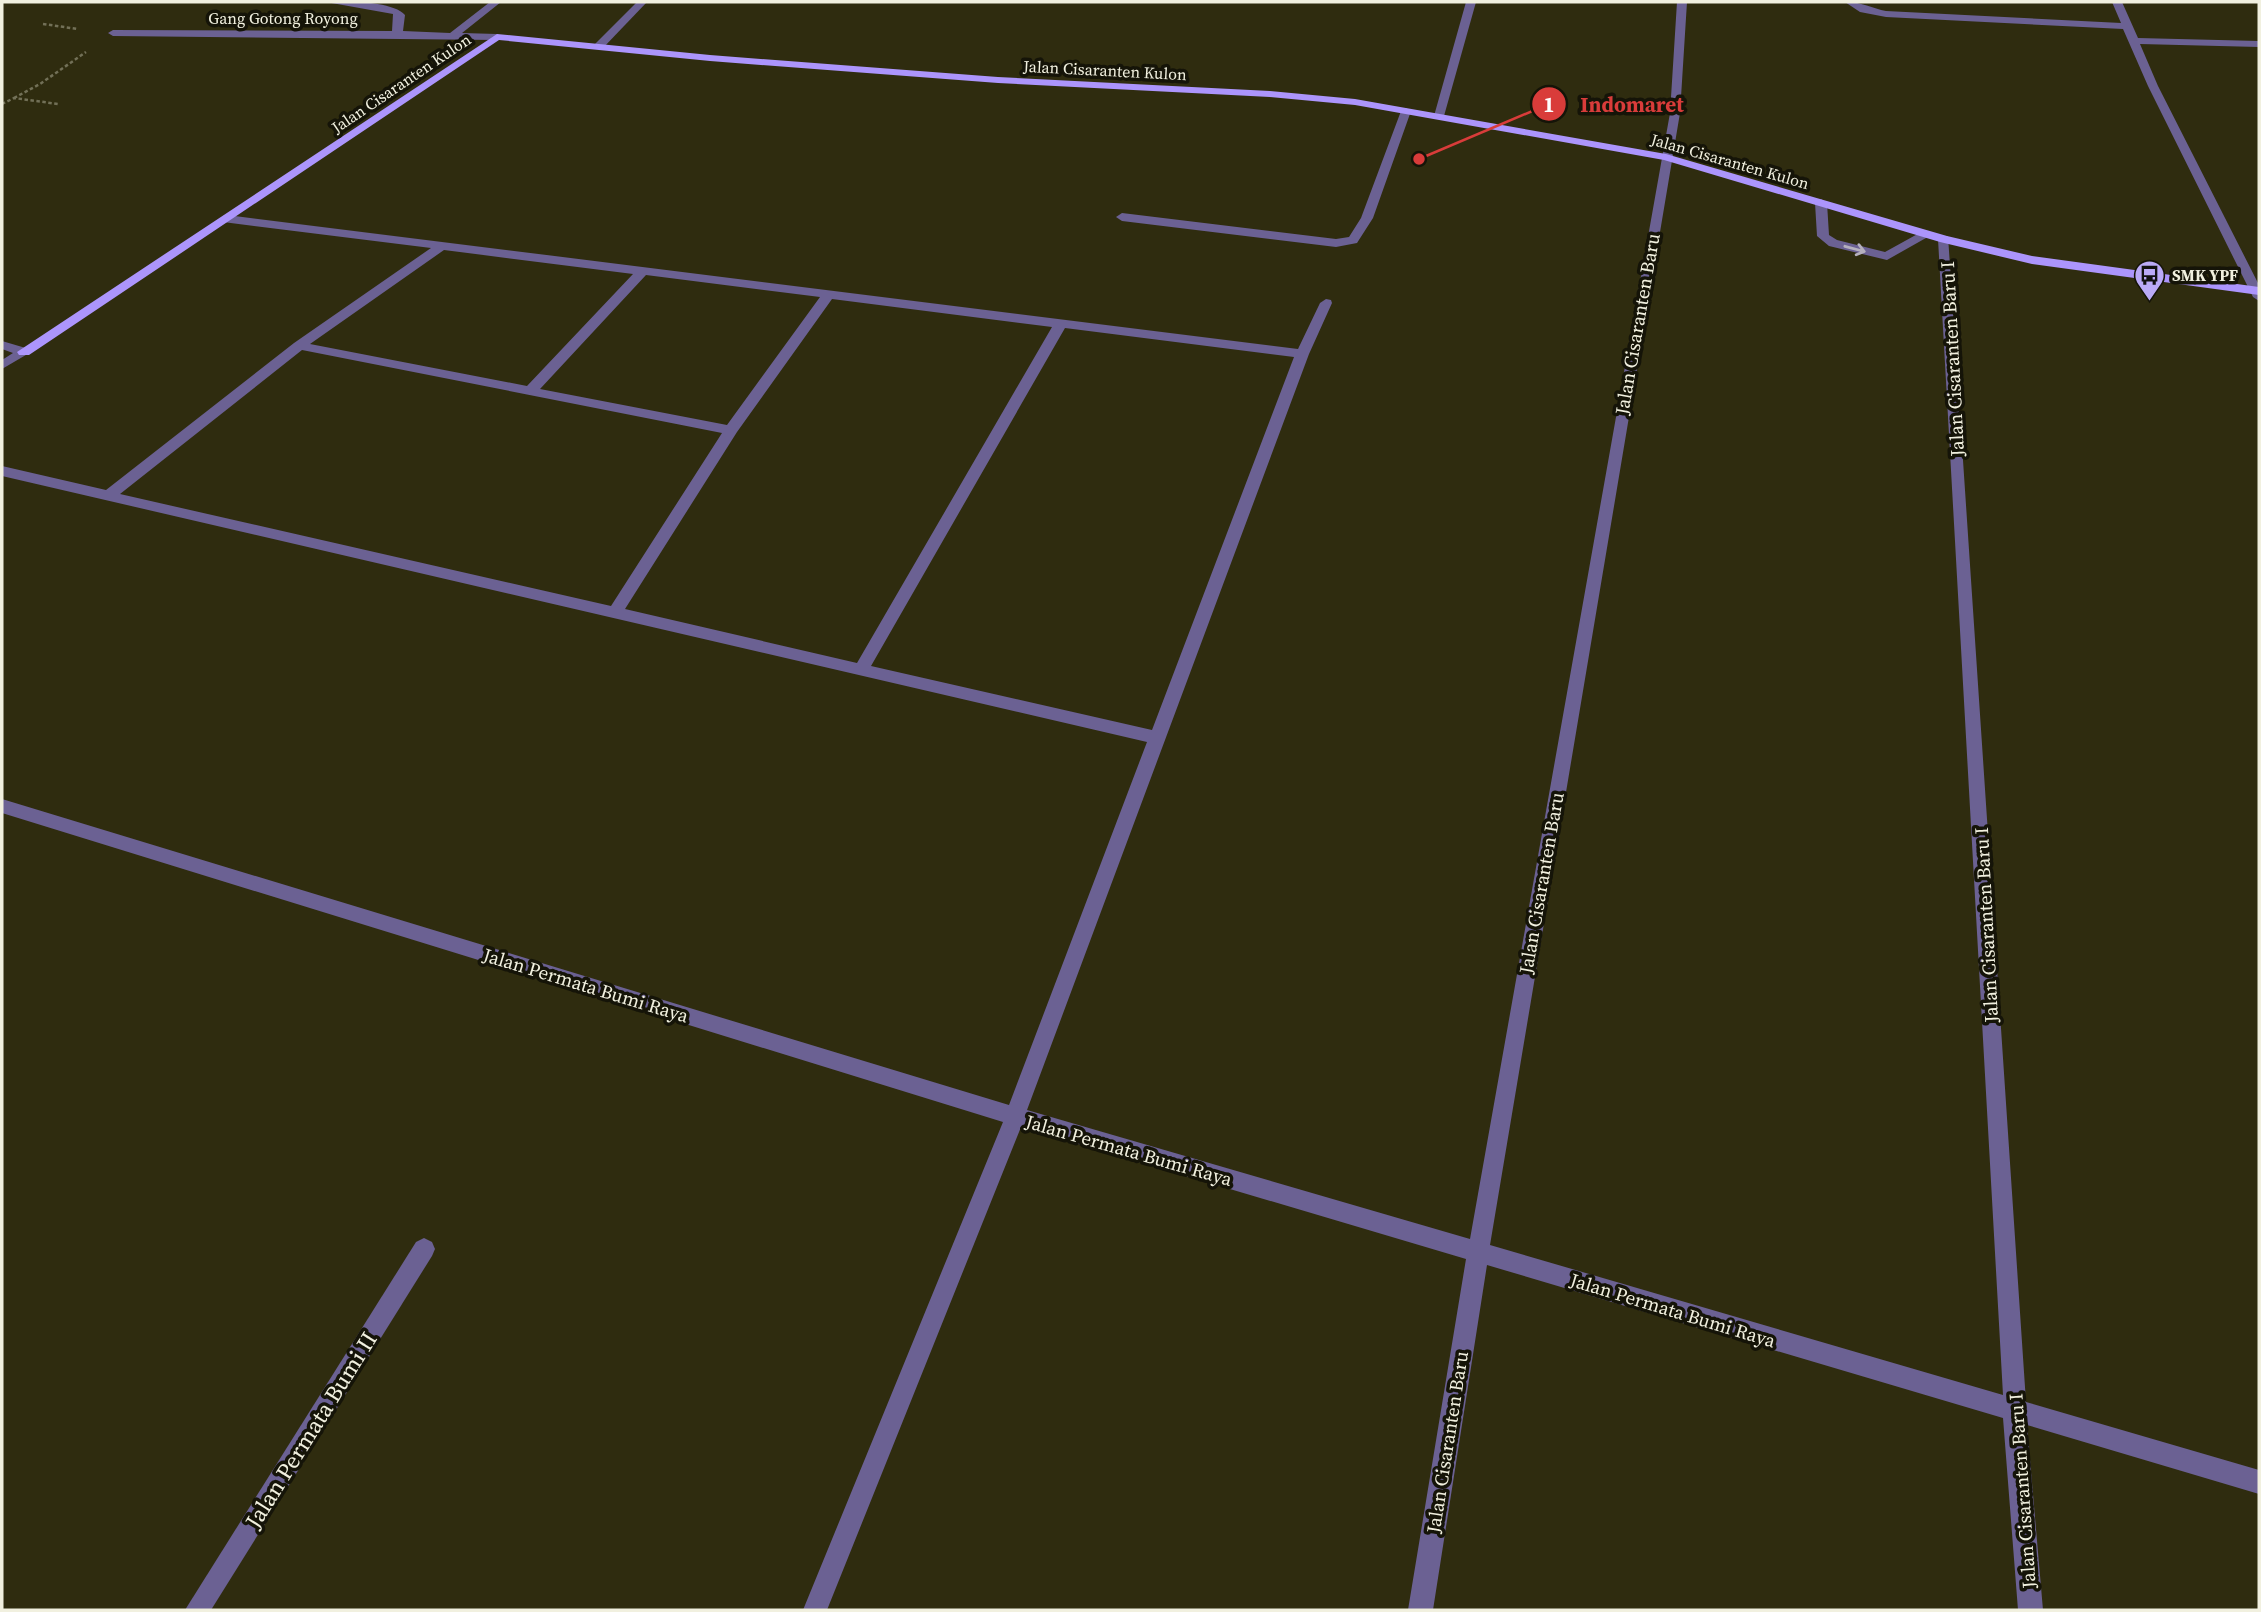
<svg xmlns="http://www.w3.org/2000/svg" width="2261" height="1612" font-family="'Source Serif 4',serif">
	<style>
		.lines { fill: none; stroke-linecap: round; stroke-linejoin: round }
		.path { stroke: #727057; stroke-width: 2.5; stroke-dasharray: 3.5 2.5; stroke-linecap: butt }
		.minor { fill: #6b6193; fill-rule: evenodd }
		.major { fill: #ac95fc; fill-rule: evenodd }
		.oneway { stroke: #b5b0bd }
		.labels { text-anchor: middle; stroke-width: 7; stroke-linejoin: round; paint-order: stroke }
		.far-street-label { font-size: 16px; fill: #f1f0df; stroke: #151408 }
		.far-poi-label { font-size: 16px; font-weight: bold; fill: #f1f0df; stroke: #151408; text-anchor: start }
		.street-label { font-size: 19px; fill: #f1f0df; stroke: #151408 }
		.near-street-label { font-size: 23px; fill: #f1f0df; stroke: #151408 }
		.leader { fill: none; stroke: #d93c3a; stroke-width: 2.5 }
		.callout-dot { fill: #d93c3a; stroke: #151408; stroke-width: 2.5 }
		.mark-label { font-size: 21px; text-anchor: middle; font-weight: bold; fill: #fff }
		.callout-label { font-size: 21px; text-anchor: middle; font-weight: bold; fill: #d93c3a; stroke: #151408; stroke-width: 7; stroke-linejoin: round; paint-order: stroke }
	</style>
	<rect width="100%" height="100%" fill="#2f2c0f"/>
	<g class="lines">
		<g class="path">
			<path d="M43,24L78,29"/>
			<path d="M14,98L40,84L86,52"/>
			<path d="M2,104L14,98L58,104"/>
		</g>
		<g class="minor">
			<path d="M326,2C344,1 393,1 405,15L403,31L450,33L490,2H501L462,33L497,34L502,37L497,40L113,36L108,33L113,30L392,31L393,14Z"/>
			<path d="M637,2H647L602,49H594V45Z"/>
			<path d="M1466,2H1476L1444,116L1439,119L1434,116Z"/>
			<path d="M1677,2H1687L1680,113L1490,1245L2003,1395L1938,239L1948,236L2026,1402L2259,1470V1494L2027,1425L2043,1610H2018L2003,1418L1487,1265L1433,1610H1408L1466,1259L1021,1127L827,1610H803L1003,1122L2,813V799L1009,1105L1147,742L2,476V466L106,490L294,343L431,248L223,222V216L227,215L1298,349L1320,303L1326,299L1331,300L1332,303L1309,354L1027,1110L1470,1239L1670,113ZM444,250L633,274L527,386L310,344ZM646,275L820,297L727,425L540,389ZM832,299L1052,327L857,663L625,609L737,432ZM1065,328L1294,357L1152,730L871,666ZM302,350L722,433L611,606L120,494Z"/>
			<path d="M1845,2C1859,1 1872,8 1886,11L2121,23L2112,2H2122L2138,38L2259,41V47L2140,44L2158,86L2259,285V301L2253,297L2148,86L2123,29L1886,17L1860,12Z"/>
			<path d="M1406,108L1411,111L1373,218L1357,243L1336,247L1122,221L1116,217L1122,213L1336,239L1349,237L1361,218L1401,111Z"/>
			<path d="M1821,199L1827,203L1829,235L1837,240L1885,252L1923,231L1933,234L1887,260L1829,246L1817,236L1815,203Z"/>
			<path d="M2,341L29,349L31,352L2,369V360L13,353L2,349Z"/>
			<path d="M424,1238L432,1242L435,1249L432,1256L211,1610H185L416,1242Z"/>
		</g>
		<path class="major" d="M497,34L710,55L998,77L1270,91L1355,99L1666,154L1947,236L2032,256L2259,287V295L2032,264L1940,242L1664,160L1355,105L1270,97L998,83L710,61L499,40L29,355H19L17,352Z"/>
	</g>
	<defs><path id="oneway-shaft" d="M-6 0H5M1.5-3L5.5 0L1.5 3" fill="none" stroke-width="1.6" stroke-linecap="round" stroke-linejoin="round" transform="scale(1.75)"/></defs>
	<use class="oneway" href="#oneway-shaft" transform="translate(1855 249) rotate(15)"/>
	<defs>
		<symbol id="bus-pin" viewBox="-11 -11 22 30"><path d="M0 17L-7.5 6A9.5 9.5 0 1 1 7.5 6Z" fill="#baaaf7" stroke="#151408"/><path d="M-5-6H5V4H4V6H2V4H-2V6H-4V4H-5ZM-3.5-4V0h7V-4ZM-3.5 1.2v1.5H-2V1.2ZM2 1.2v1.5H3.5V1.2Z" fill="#111"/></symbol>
	</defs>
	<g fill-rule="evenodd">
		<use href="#bus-pin" x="2132" y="258" width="35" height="47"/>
	</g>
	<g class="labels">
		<g class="far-street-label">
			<text x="283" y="24">Gang Gotong Royong</text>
			<text transform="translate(1105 70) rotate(3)" y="6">Jalan Cisaranten Kulon</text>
			<text transform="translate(401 83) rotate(-34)" y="6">Jalan Cisaranten Kulon</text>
			<text transform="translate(1730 161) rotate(16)" y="6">Jalan Cisaranten Kulon</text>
		</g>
		<g class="far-poi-label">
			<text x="2172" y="281">SMK YPF</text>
		</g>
		<g class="street-label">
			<text transform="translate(1637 324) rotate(-80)" y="7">Jalan Cisaranten Baru</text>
			<text transform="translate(1952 359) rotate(-93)" y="7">Jalan Cisaranten Baru I</text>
			<text transform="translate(1541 883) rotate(-80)" y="7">Jalan Cisaranten Baru</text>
			<text transform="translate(1986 925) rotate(-93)" y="7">Jalan Cisaranten Baru I</text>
			<text transform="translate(586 985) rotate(17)" y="7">Jalan Permata Bumi Raya</text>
			<text transform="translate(1129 1150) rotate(16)" y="7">Jalan Permata Bumi Raya</text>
			<text transform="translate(1673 1310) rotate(17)" y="7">Jalan Permata Bumi Raya</text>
			<text transform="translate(1447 1442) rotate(-81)" y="7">Jalan Cisaranten Baru</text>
			<text transform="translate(2022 1491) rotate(-94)" y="7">Jalan Cisaranten Baru I</text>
		</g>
		<g class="near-street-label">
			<text transform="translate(311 1430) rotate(-58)" y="8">Jalan Permata Bumi II</text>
		</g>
	</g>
	<path class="leader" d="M1419 159L1549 104"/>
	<g class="callout-dot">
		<circle cx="1419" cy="159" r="7"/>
		<circle cx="1549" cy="104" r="18"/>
	</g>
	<g class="mark-label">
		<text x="1549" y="112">1</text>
	</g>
	<g class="callout-label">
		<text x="1632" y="112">Indomaret</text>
	</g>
	<rect width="2261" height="1612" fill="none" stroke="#f1f0df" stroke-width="7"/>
</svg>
